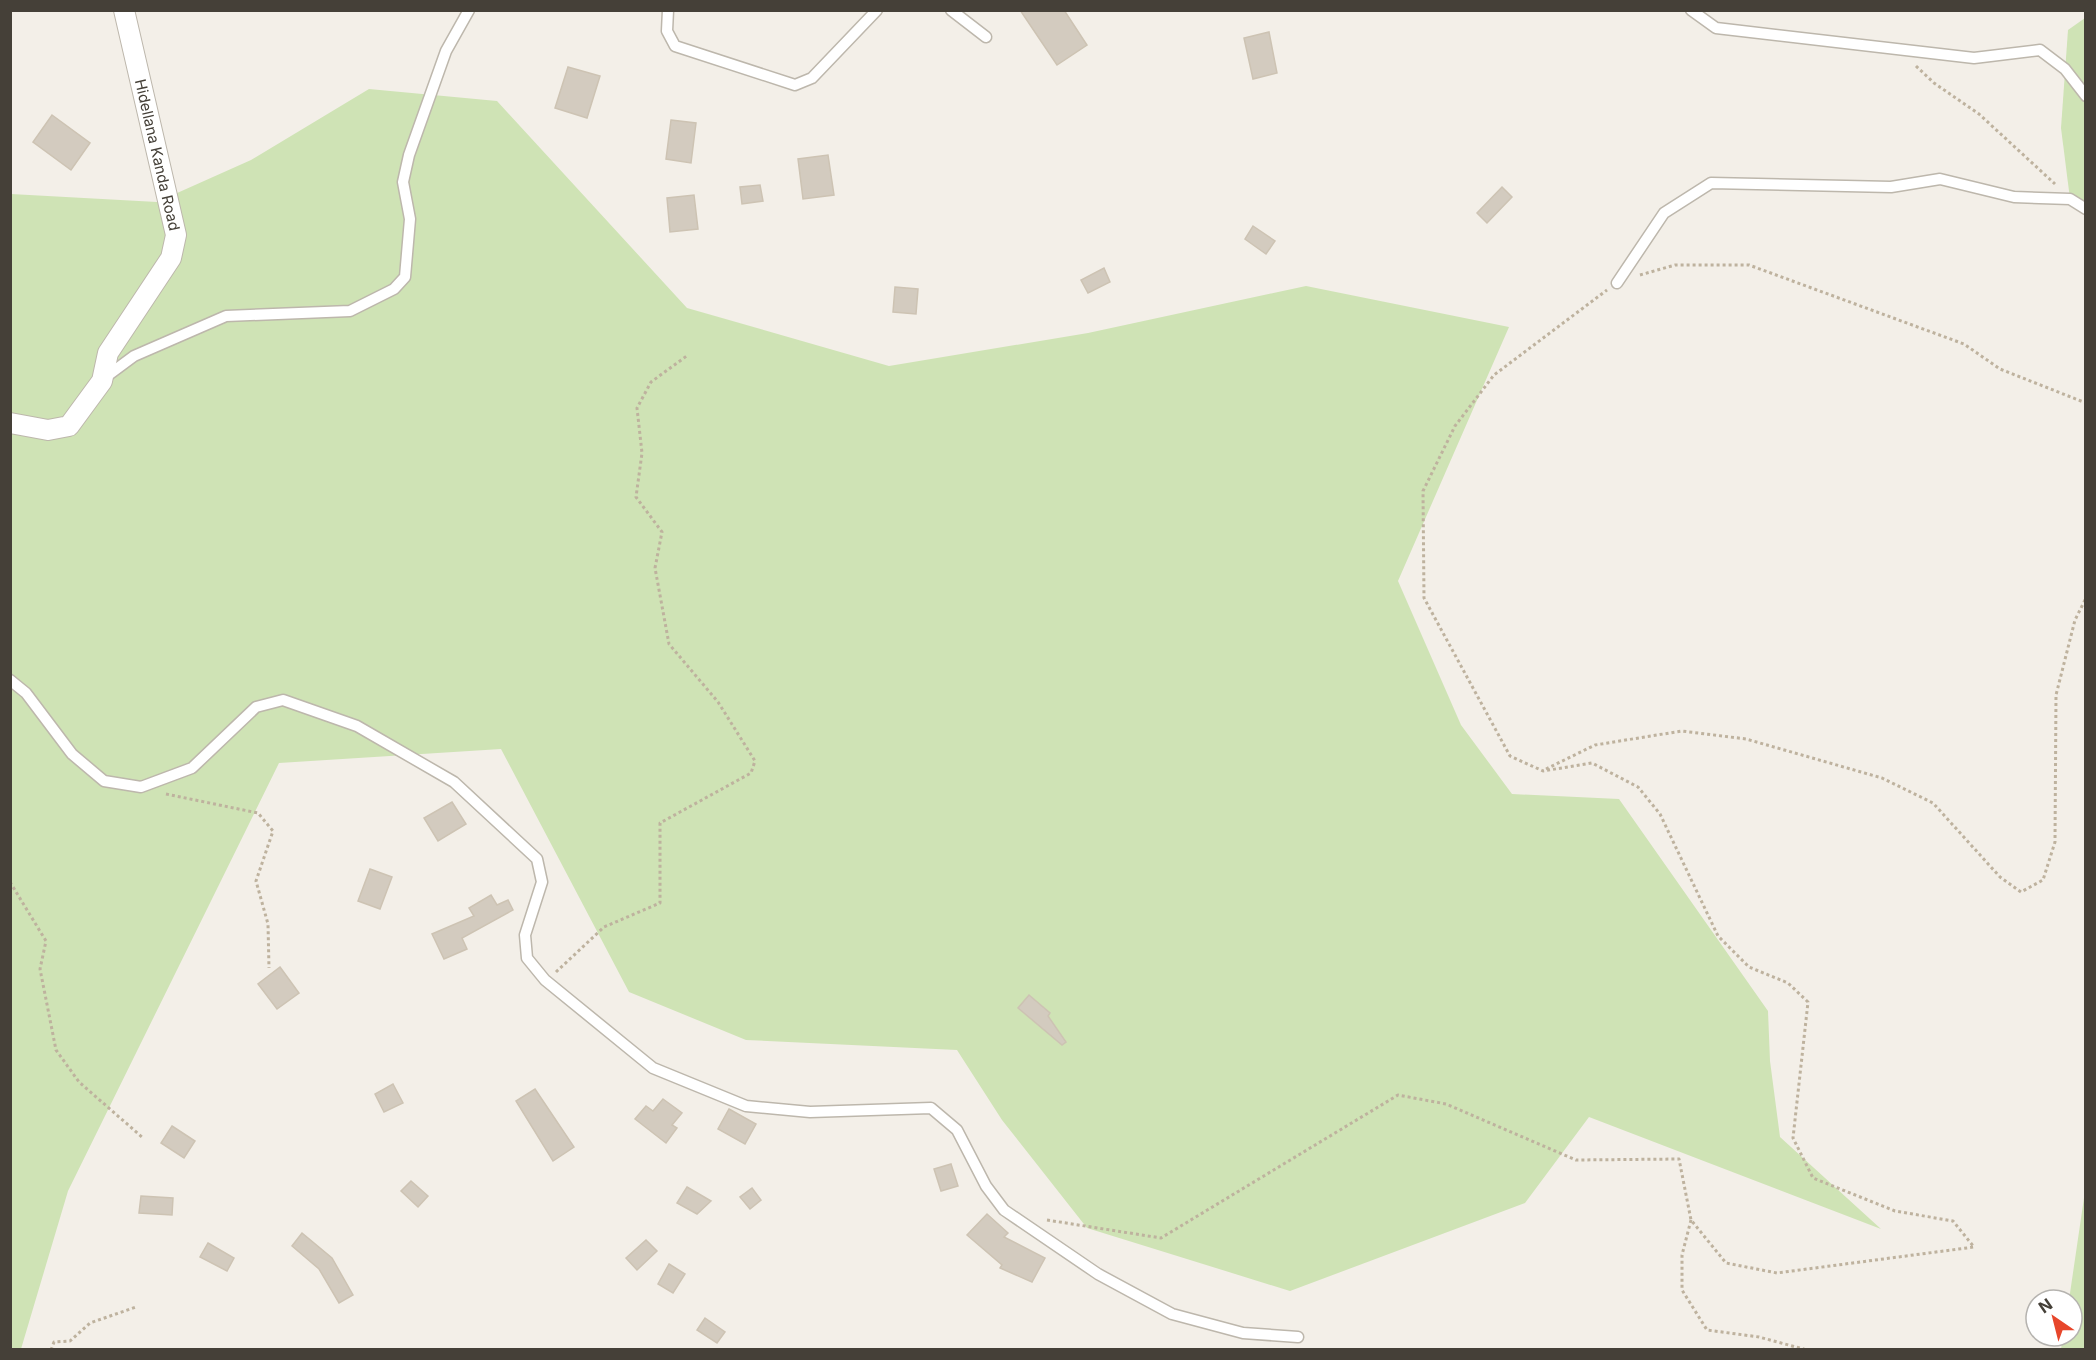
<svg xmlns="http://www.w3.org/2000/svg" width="2096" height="1360" font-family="Inter,sans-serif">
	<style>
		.green { fill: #cfe3b5 }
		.building { fill: #d3cbbf; stroke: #cdc3b3; stroke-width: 1.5 }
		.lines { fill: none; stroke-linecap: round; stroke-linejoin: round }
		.service-casing { stroke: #bdb7ac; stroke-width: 13 }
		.minor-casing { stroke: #bdb7ac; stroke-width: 22 }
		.path { stroke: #beb29e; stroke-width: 3; stroke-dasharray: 3 3; stroke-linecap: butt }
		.service { stroke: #fff; stroke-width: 10 }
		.minor { stroke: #fff; stroke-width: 20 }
		.labels { text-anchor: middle; stroke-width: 5; stroke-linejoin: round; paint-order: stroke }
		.street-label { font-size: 15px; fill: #454038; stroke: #fff }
	</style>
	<rect width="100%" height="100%" fill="#f3efe8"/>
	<g class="green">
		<path d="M2085,18V213L2070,199L2061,128L2068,30Z"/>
		<path d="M369,89L497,101L687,308L889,366L1088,333L1306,286L1509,327L1398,581L1461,725L1512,794L1619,799L1768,1011L1770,1061L1780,1137L1881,1229L1589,1117L1525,1203L1290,1291L1087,1228L1002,1120L957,1050L746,1040L629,992L501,749L279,763L68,1191L21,1349L11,1350V194L157,202L251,160Z"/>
		<path d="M2085,1191V1349H2061L2063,1336H2072V1300H2069Z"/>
	</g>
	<g class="building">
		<path d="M1020,10H1064L1087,45L1057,65Z"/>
		<path d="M1269,32L1277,73L1253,79L1244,38Z"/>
		<path d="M568,67L600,76L587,118L555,108Z"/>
		<path d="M52,115L90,143L71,170L33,142Z"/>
		<path d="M671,120L696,123L691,163L666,159Z"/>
		<path d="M828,155L834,195L803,199L798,159Z"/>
		<path d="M760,185L763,201L742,204L740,187Z"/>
		<path d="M1502,187L1512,197L1487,223L1477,213Z"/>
		<path d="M694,195L698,229L670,232L667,198Z"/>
		<path d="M1253,226L1275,241L1266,254L1245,239Z"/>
		<path d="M1104,268L1110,282L1088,293L1081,280Z"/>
		<path d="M895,287L918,289L916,314L893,312Z"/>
		<path d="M452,802L466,824L438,841L424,818Z"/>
		<path d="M370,869L392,877L380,909L358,901Z"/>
		<path d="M491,895L497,905L508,900L513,910L462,938L467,949L444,959L432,934L474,916L469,908Z"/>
		<path d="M280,967L299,993L277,1009L258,984Z"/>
		<path d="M1029,995L1050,1013L1048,1016L1066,1042L1062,1045L1018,1008Z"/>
		<path d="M393,1084L403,1103L384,1112L375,1094Z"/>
		<path d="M535,1089L574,1147L553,1161L516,1101Z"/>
		<path d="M663,1099L682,1113L672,1125L677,1128L666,1143L635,1119L646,1106L653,1111Z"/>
		<path d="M729,1109L756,1124L745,1144L718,1129Z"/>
		<path d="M172,1126L195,1141L184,1158L161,1143Z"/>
		<path d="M951,1164L958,1186L941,1191L934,1169Z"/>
		<path d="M411,1181L428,1196L418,1207L401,1191Z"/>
		<path d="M687,1187L711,1201L697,1214L677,1203Z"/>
		<path d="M752,1188L761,1200L750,1209L740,1197Z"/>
		<path d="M141,1196L173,1198L172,1215L139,1213Z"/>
		<path d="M987,1214L1008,1233L1004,1237L1045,1258L1032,1282L1000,1268L1002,1265L967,1235Z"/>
		<path d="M302,1233L332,1258L353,1295L339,1303L319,1269L292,1246Z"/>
		<path d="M646,1240L657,1251L637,1270L626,1258Z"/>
		<path d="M208,1243L234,1258L227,1271L200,1257Z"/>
		<path d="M669,1264L685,1274L673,1293L658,1284Z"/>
		<path d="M705,1318L725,1332L717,1343L697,1330Z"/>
	</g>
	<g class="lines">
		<defs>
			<g id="service">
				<path d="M668,10L667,31L675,46L795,85L812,78L877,10"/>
				<path d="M951,10L986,37"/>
				<path d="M1691,10L1716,28L1974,58L2040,50L2065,69L2086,96"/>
				<path d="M1617,283L1664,213L1711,183L1891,187L1940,179L2014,197L2070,199L2086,209"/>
				<path d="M103,379L134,356L226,316L350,311L394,289L405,277L410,219L403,182L409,155L446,51L469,10"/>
				<path d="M10,680L26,693L72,754L104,781L141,787L192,768L256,707L283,700L357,726L454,782L537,859L542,882L525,935L527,958L545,980L653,1068L746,1106L810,1112L931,1108L957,1130L986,1186L1004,1210L1098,1274L1172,1314L1243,1333L1298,1337"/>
			</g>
			<path id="minor" d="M10,423L48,430L69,426L102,381L108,353L171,258L176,235L124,10"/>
		</defs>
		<use href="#service" class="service-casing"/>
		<use href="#minor" class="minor-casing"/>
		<g class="path">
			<path d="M1916,66L1934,83L1979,114L2055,184"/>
			<path d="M1640,275L1675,265H1749L1964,344L2000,369L2086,403"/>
			<path d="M1546,769L1595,745L1682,731L1746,739L1882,778L1933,803L2000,877L2021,892L2043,880L2055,842L2056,695L2075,620L2086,598"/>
			<path d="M166,794L258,813L273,831L256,881L268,924L269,968"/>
			<path d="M10,882L46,941L40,969L56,1050L79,1082L142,1137"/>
			<path d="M556,972L604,927L660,903V823L751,773L755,761L718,702L669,644L655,568L662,532L636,497L642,453L637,408L651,382L688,355"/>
			<path d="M1047,1220L1161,1238L1398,1095L1446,1104L1576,1160L1679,1159L1691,1220L1726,1263L1777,1273L1974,1247L1953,1221L1895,1211L1813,1178L1793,1138L1808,1002L1788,983L1749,967L1718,936L1660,814L1638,787L1592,763L1543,771L1510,756L1424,598L1423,491L1455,426L1494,375L1607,290"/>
			<path d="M1691,1220L1682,1255V1290L1707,1330L1759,1337L1807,1350"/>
			<path d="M51,1350L54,1342L70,1341L90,1323L136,1307"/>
		</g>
		<use href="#service" class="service"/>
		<use href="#minor" class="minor"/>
	</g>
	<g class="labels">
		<g class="street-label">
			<text transform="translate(157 155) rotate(77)" y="5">Hidellana Kanda Road</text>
		</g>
	</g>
	<rect width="2096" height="1360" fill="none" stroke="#454038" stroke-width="24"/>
	<g transform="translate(2054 1318) rotate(325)"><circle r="28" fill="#ffffff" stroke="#b5b3af" stroke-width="1.5"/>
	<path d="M0-4.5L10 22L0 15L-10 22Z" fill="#e7462b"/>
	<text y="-9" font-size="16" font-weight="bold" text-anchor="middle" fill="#454038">N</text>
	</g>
</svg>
